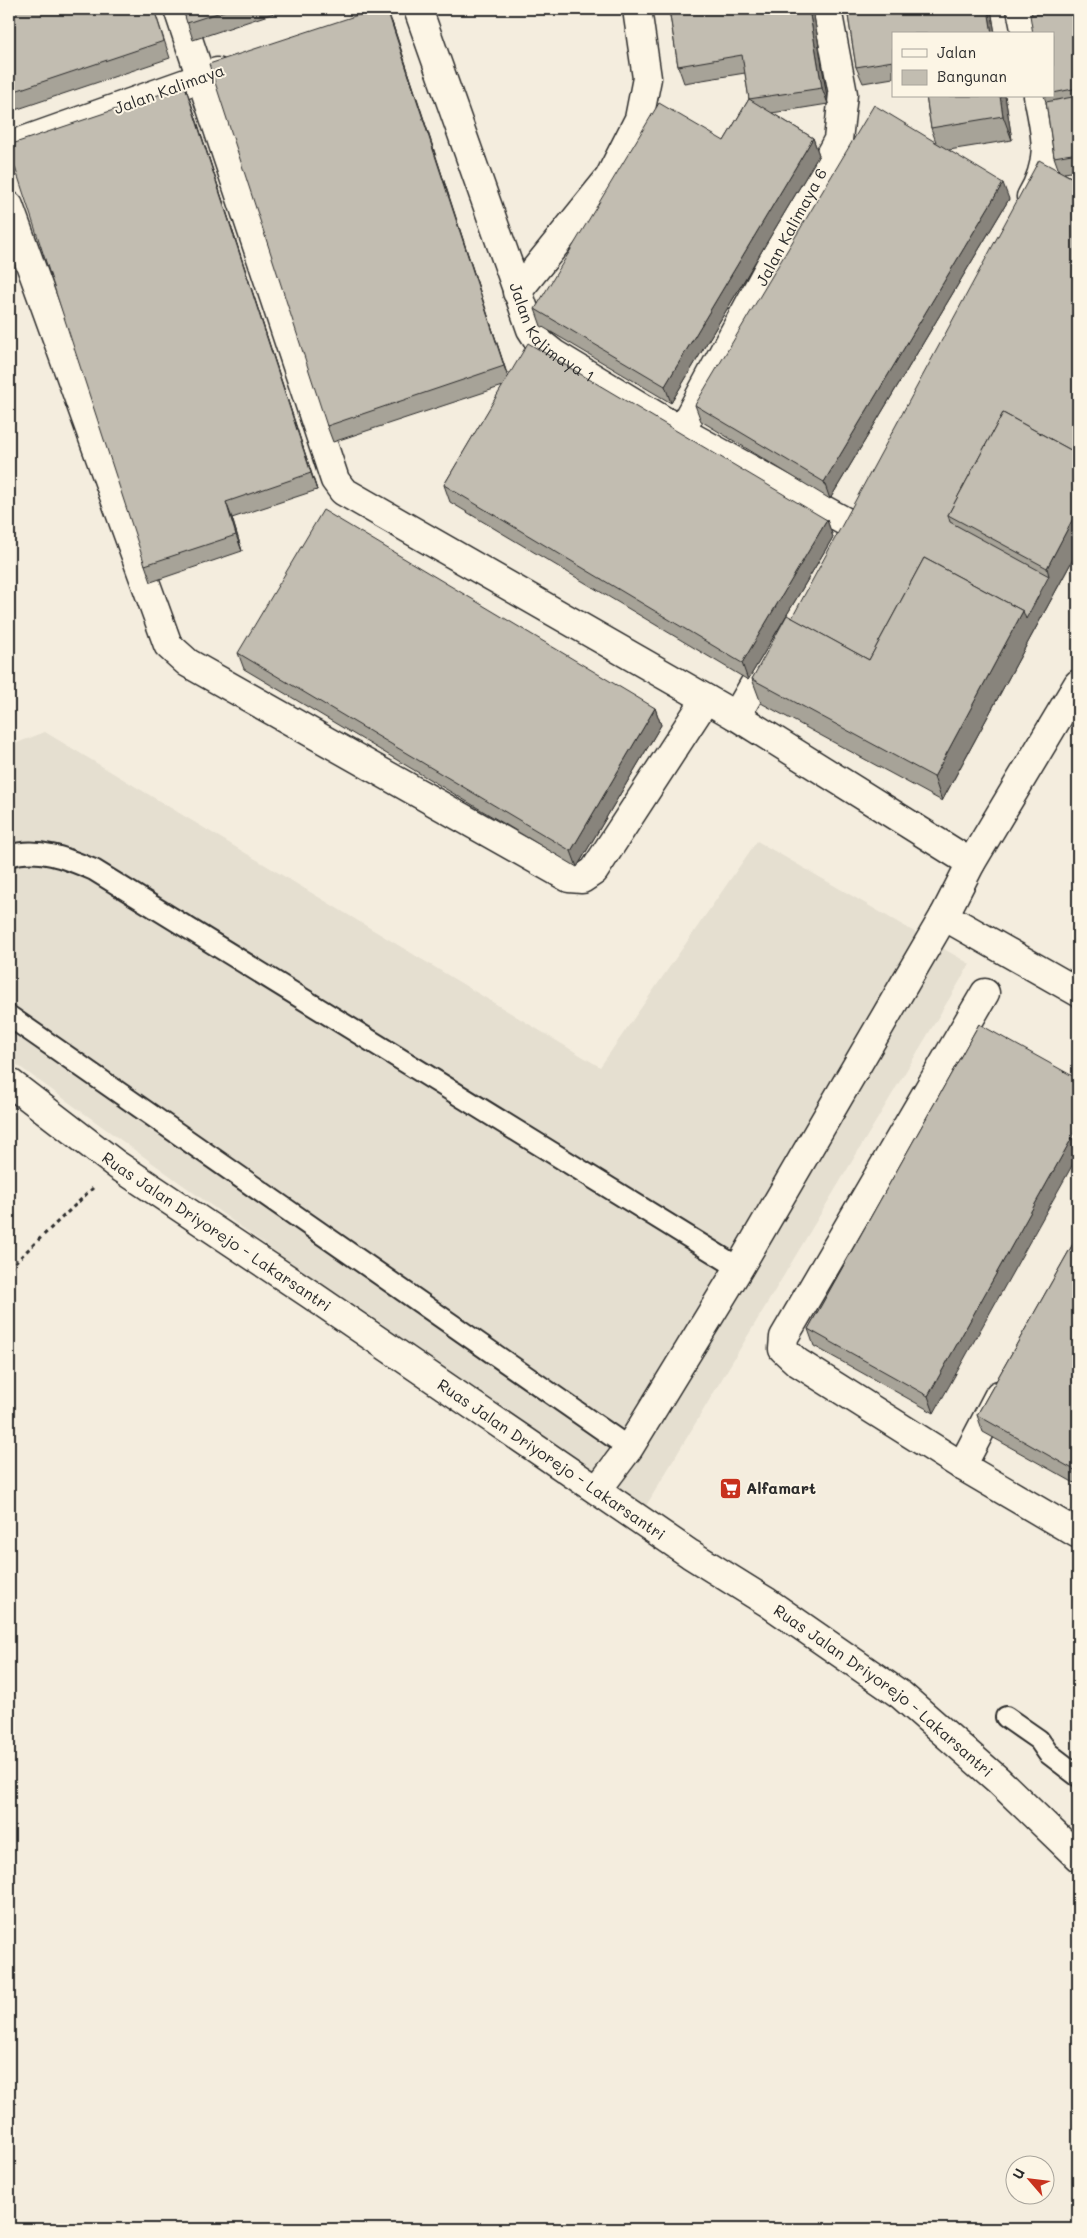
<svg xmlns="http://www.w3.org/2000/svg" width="1087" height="2238" font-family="Mali,sans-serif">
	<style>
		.built { fill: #e5dfd0 }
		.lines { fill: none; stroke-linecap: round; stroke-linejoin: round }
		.service-casing { stroke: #2b2b2b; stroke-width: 24 }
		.minor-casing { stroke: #2b2b2b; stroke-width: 31 }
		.secondary-casing { stroke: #2b2b2b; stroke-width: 31 }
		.path { stroke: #2b2b2b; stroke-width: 3; stroke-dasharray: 4 4; stroke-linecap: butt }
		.service { stroke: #fcf5e5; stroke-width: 20 }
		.minor { stroke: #fcf5e5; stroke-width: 28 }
		.secondary { stroke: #fcf5e5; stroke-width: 28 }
		.wall { fill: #a7a398; stroke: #2b2b2b }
		.shaded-wall { fill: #88847c; stroke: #2b2b2b }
		.building { fill: #c2bdb1; stroke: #2b2b2b }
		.labels { text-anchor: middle; stroke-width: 4; stroke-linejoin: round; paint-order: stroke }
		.street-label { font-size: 16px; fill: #2b2b2b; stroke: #fcf5e5 }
		.poi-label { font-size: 16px; font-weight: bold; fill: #2b2b2b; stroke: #fcf5e5; text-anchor: start }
	</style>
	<rect width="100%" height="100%" fill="#f4edde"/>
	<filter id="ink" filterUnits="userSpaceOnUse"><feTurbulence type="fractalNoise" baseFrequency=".02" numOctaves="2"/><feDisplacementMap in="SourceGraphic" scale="10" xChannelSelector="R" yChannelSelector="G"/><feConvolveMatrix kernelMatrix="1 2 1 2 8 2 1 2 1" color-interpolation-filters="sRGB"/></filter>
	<g filter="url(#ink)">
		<path class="built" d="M45,732L600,1067L757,841L970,964L640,1516L9,1059V746Z"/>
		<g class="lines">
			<defs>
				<g id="service">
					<path d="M9,856C37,846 68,859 94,870L739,1268"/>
					<path d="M9,1016L629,1448"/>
					<path d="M1006,1717L1039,1740L1048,1753L1078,1776"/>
				</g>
				<g id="minor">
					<path d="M178,9L335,480L343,491L736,716L971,863"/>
					<path id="s1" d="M418,9L531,329L540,343L554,354L681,431L846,522"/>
					<path d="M1021,9L1026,34"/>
					<path d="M9,146L217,72"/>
					<path d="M1031,197C1053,160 1046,136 1038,96"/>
					<path d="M9,206L168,645L188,663L569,878L582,879L594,871L706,699"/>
					<path d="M517,292L609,178L639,119L647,78L637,9"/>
					<path id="s2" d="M681,431L838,140L843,94L827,9"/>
					<path d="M736,716L773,652"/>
					<path d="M944,916L1078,992"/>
					<path d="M985,993L784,1337L783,1349L797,1362L962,1466L1078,1534"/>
					<path d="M962,1466L999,1395"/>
					<path d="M598,1489L629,1448L739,1268L944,916L971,863L1078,684"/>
				</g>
				<g id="secondary">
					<path id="s3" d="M9,1082L117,1165L310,1294L690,1554L767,1602L901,1695L998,1780L1078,1857"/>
				</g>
			</defs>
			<use href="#service" class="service-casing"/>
			<use href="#minor" class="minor-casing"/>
			<use href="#secondary" class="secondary-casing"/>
			<path class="path" d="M9,1268L93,1188"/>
			<use href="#service" class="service"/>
			<use href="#minor" class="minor"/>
			<use href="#secondary" class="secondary"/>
		</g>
		<g class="wall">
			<path d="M9,9H154L170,58L9,112Z"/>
			<path d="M183,9H286L193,40Z"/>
			<path d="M669,9H813L828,104L772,113L813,138L819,155L671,403L541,326L535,309L724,141L749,99L745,73L684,83L678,66Z"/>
			<path d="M847,9H991L995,34H893V78L863,83L856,67Z"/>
			<path d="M1078,9V171L1064,173L1078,181V550L942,801L761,703L752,679L792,618L1059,171L1054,157L1046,102L1044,96H1053V34Z"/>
			<path d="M392,22L508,377L827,520L833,537L748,680L450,502L444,485L503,386L333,442L327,426Z"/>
			<path d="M926,96H1005L1012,140L949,150L1009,199L830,499L701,421L695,405L936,142L931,128Z"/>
			<path d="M191,103L317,490L232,518L242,551L151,582L145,565Z"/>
			<path d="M238,653L655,708L661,725L577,867L244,669Z"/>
			<path d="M979,1024L934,1413L814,1346L808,1329Z"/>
			<path d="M1078,1235V1485L983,1432L977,1415Z"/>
		</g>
		<g class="shaded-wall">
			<path d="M387,9L392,22L510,383L504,366Z"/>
			<path d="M809,9H813L828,104L822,88Z"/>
			<path d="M988,9H991L995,34H992Z"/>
			<path d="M185,86L191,103L317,490L311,473Z"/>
			<path d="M1000,96H1005L1012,140L1003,116Z"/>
			<path d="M813,138L819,155L671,403L665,386Z"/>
			<path d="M1003,183L1009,199L830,499L824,482Z"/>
			<path d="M226,502L232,518L242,551L236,535Z"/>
			<path d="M1078,509V550L942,801L934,777L1023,611L1049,576L1047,568Z"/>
			<path d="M827,520L833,537L748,680L742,663Z"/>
			<path d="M655,708L661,725L577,867L571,851Z"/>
			<path d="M1078,1127V1155L934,1413L928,1396Z"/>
		</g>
		<g class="building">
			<path d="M9,9H154L164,41L9,93Z"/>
			<path d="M183,9H230L187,23Z"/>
			<path d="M376,9H387L504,366L327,426L209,64Z"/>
			<path d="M669,9H809L822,88L749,99L742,55L678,66Z"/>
			<path d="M847,9H988L992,34H893V61L856,67Z"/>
			<path d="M1031,9H1070L1032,15Z"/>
			<path d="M1070,9H1078V88L1053,93V34H1033L1030,15Z"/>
			<path d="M185,86L311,473L226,502L236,535L145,565L9,149V145Z"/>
			<path d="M926,96H1000L1003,116L931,128Z"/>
			<path d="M1078,96V153L1054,157L1046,102Z"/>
			<path d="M749,99L813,138L665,386L535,309L659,103L724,141Z"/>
			<path d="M874,105L1003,183L824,482L695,405Z"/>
			<path d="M1039,160L1078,181V454L1003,413L948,515L950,522L1049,576L1026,619L1023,611L924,558L869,660L792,618Z"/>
			<path d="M528,343L827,520L742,663L444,485Z"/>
			<path d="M1003,413L1078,454V509L1047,568L948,515Z"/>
			<path d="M323,510L655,708L571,851L238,653Z"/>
			<path d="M924,558L1023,611L934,777L752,679L787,615L869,660Z"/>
			<path d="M979,1024L1078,1079V1127L928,1396L808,1329Z"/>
			<path d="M1078,1235V1472L977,1415Z"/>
		</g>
	</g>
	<defs>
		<symbol id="supermarket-square" viewBox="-11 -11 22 22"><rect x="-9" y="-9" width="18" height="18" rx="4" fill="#c8321e" stroke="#fcf5e5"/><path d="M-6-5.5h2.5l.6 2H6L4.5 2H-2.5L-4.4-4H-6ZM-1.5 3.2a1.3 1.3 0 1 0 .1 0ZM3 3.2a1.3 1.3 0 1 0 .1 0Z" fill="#fff"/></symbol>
	</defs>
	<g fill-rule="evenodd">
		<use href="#supermarket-square" x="718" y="1476" width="25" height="25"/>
	</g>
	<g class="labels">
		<g class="street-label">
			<text transform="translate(169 89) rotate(-20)" y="6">Jalan Kalimaya</text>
			<text dy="6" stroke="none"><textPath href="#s2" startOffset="232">Jalan Kalimaya 6</textPath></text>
			<text dy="6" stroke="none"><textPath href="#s1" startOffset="355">Jalan Kalimaya 1</textPath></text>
			<text dy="6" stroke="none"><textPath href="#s3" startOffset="256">Ruas Jalan Driyorejo - Lakarsantri</textPath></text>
			<text dy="6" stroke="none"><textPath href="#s3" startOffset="661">Ruas Jalan Driyorejo - Lakarsantri</textPath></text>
			<text dy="6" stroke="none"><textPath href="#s3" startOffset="1066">Ruas Jalan Driyorejo - Lakarsantri</textPath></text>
		</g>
		<g class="poi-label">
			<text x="746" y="1494">Alfamart</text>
		</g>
	</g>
	<rect width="1087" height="2238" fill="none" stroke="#fcf5e5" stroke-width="30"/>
	<rect x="15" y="15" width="1057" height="2208" fill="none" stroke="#2b2b2b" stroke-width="2" filter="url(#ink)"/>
	<rect x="892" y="32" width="162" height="65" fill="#fcf5e5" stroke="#a8a49b"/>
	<rect x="902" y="49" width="25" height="8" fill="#fcf5e5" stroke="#a8a49b"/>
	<text x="937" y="58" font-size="15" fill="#2b2b2b">Jalan</text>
	<rect x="902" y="70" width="25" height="15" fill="#c2bdb1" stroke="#a8a49b"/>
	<text x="937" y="82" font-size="15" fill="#2b2b2b">Bangunan</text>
	<g transform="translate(1030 2180) rotate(298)"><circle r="24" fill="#fcf5e5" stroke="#a8a49b"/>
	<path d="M0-4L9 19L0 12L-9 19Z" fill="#c8321e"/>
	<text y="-8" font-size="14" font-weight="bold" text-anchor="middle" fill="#2b2b2b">U</text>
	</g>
</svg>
